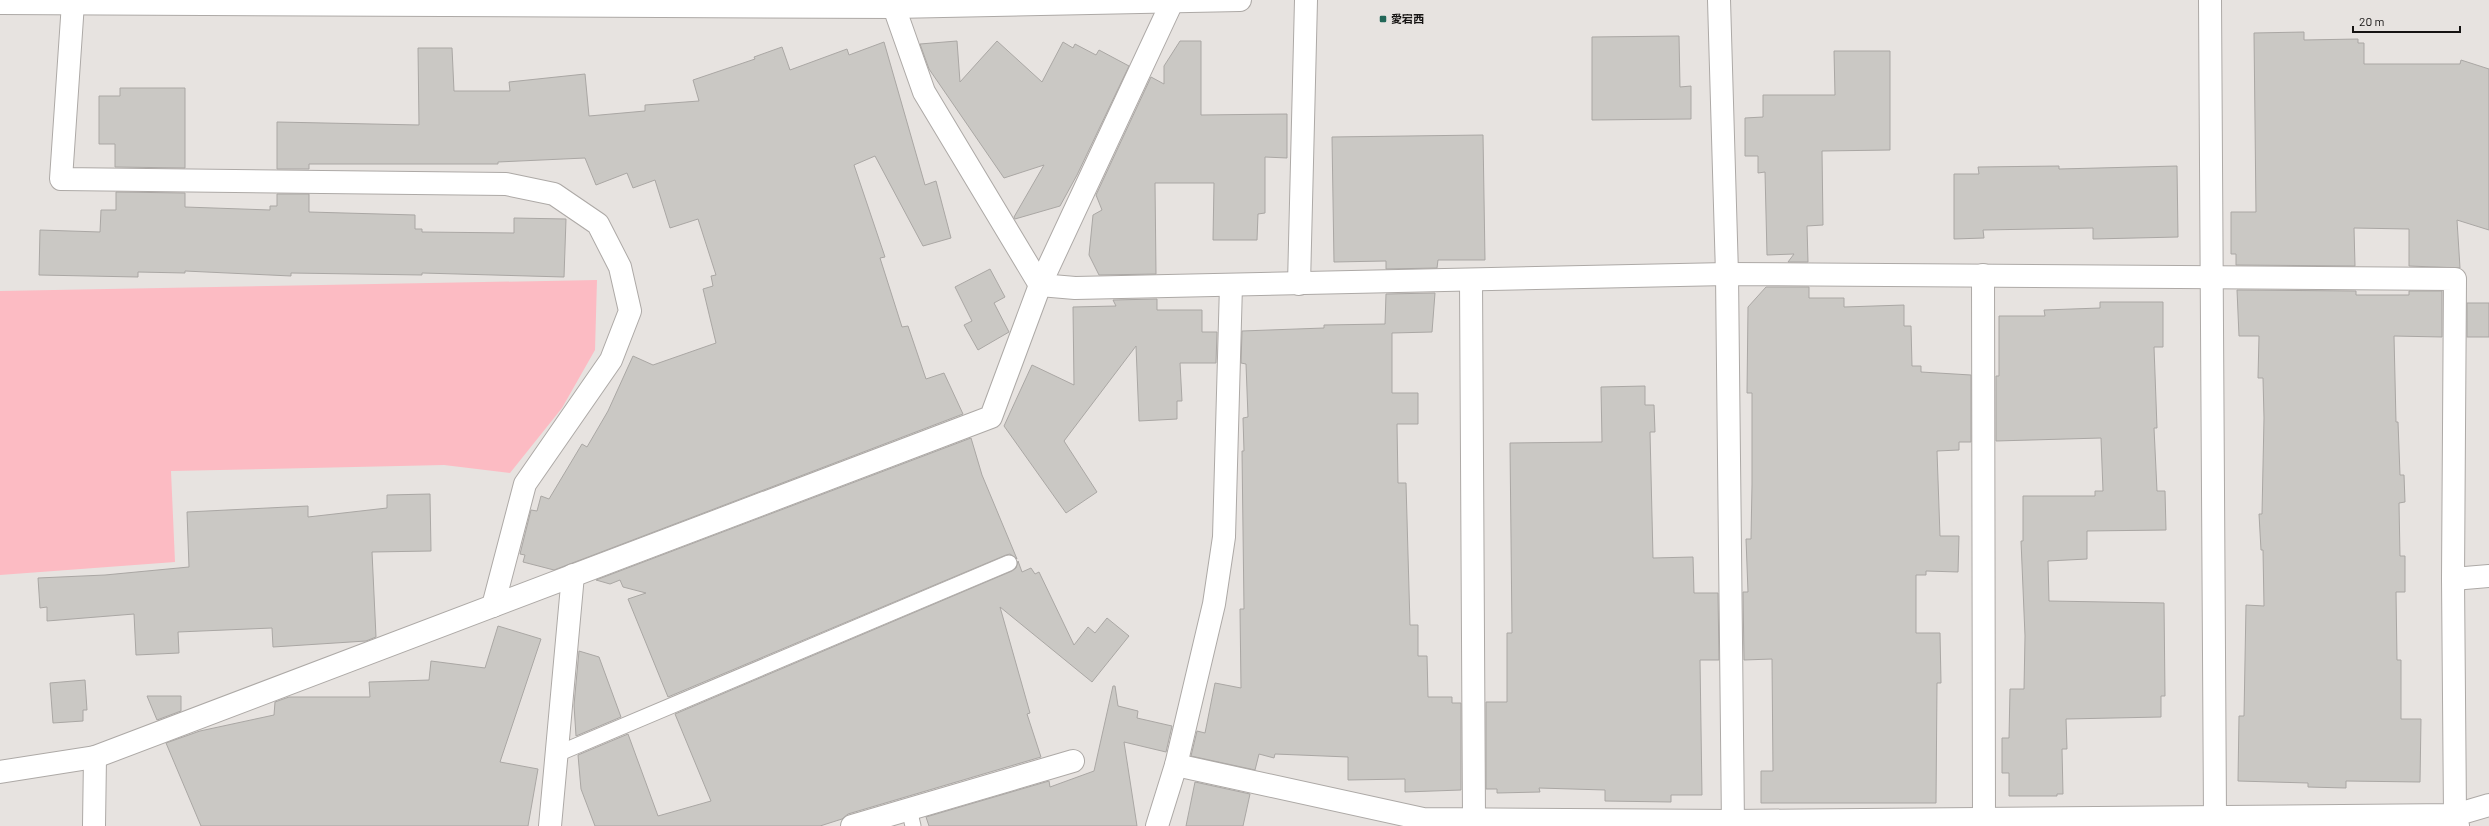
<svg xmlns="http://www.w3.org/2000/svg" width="2489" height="826" font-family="Barlow,'Noto Sans JP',sans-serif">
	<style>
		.green { fill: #fcbbc3 }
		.building { fill: #cac8c4; stroke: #aaa7a4 }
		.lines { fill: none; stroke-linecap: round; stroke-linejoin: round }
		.lane-casing { stroke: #ada9a6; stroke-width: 17 }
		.street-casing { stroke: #ada9a6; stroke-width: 24 }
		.secondary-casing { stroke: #ada9a6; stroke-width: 24 }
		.lane { stroke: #fff; stroke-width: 15 }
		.street { stroke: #fff; stroke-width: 22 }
		.secondary { stroke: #fff; stroke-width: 22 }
		.poi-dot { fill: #236758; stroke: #e7e3e0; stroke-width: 1.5 }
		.labels { text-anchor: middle; stroke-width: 3; stroke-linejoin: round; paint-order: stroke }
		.poi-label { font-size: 11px; font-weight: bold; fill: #151312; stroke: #e7e3e0; text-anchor: start }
	</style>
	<rect width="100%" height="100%" fill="#e7e3e0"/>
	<path class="green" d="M597,280L595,350L562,408L510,473L444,465L171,471L175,562L0,575V291Z"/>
	<g class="building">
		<path d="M2304,32V40L2358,39V43H2364V64H2460L2461,60L2489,69V230L2457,220L2460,268L2409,266V229L2354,228L2355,266L2236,265V254H2231V212H2256L2254,33Z"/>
		<path d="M1679,36L1680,87L1691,86V119L1592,120V37Z"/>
		<path d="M957,41L960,82L997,41L1042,82L1063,42L1073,48L1075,44L1096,55L1099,50L1129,66L1077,175L1060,206L1015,219L1014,217L1044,165L1004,178L929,69L920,44Z"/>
		<path d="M1180,41H1201V115L1287,114V158L1265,157V213L1258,214L1257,240H1213L1214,183H1155L1156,274L1099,275L1089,255L1093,215L1102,210L1096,195L1151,77L1164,84V66Z"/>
		<path d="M884,42L925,185L936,181L951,238L923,246L875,156L854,165L885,257L880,258L902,327L908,326L926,379L944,373L963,414L554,570L523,562L525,555L520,554L531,510L537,511L541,496L549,499L582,444L587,447L608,411L633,356L653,365L716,343L703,289L713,286L711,276L716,275L698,219L670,228L655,180L633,188L627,173L596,185L585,158L498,162V164H309V169H277V122L419,125L418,48H452L454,91H510L509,82L585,74L589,116L645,111V105L699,101L693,80L755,59L754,57L782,47L790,70L847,49L849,55Z"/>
		<path d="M1834,51H1890V150L1822,151L1823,225L1807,226L1808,262H1788L1794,254L1767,255L1765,172L1758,173V156H1745V118L1763,117V95H1835Z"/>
		<path d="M120,88H185V168L115,167V144H99V96H120Z"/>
		<path d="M1483,135L1485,260H1438L1437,268L1386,269V261L1334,262L1332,137Z"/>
		<path d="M2059,166V169L2177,166L2178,237L2093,239V228L1983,230L1984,238L1954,239V174H1979L1978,167Z"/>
		<path d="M116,192L185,193V207L270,210V206H277V194H309V212L415,215V229H422V232L514,233V218L566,219L564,277L422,273V275L291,273V276L185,271V273L138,272V277L39,275L40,230L100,232L101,210H116Z"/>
		<path d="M990,269L1005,297L994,303L1009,332L978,350L964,325L972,321L955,287Z"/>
		<path d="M1766,287H1809V298H1844V307L1904,305V326H1911L1912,366H1921V372L1971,375V442H1959V450L1937,451L1940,536H1959L1958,572L1926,571V575H1916V633H1940L1941,683H1937L1936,803H1761V771H1773L1772,659L1744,660L1743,592H1748L1746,539H1751L1752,485V393H1747L1748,307Z"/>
		<path d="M2237,290L2356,291V295H2409V291H2442V337L2394,336L2396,422H2398L2400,475H2404L2405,502L2399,503L2400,556H2405V592H2396L2397,660H2401V719H2421L2420,782L2346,781V788L2308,787V783L2238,781L2239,716H2244L2246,605L2264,606L2263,550H2261L2259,514H2262L2264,418L2263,378H2258L2259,336H2239Z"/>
		<path d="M1435,293L1432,332L1392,333V393H1418V424H1397L1398,483H1406L1410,625H1418V656H1427L1428,697H1452V703H1461V790L1405,792V779L1348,780V757L1275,754L1274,758L1259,754L1255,770L1191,756L1197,731L1205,733L1215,683L1241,688L1240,609H1244L1242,451H1244L1243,418L1248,417L1246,364L1241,363L1242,331L1324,328V325L1385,324L1386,294Z"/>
		<path d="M1157,299V310H1202V332H1217L1216,363H1180L1182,401H1177V419L1139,421L1136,346L1064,441L1097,492L1066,513L1004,426L1032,365L1074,385L1073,307L1116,306L1113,300Z"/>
		<path d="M2100,302H2163V347H2154L2157,428H2154L2157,491H2165L2166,530L2087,531V559L2048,561L2049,601L2164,603L2165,696H2161V717L2066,719L2067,749H2062L2063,794H2057V796H2009V773H2002V738H2009L2010,689H2024L2025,636L2021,541H2023V496H2095V491H2103L2101,438L1996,441V376H1999V316H2045L2044,310L2100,308Z"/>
		<rect x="2467" y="303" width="22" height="34"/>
		<path d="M1645,386V405H1654L1655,432H1650L1653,558L1693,557L1694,593H1718L1719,660H1700L1702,795H1671V802L1605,801V790L1539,788L1540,792L1497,793V789H1486V702H1507V633H1512L1510,443L1602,442L1601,387Z"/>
		<path d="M971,438L982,475L1017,559L1010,554L1006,555L668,697L628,599L646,593L623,587L620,580L610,584L596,580Z"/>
		<path d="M430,494L431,551L372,552L376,637L366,641L273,647L272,628L178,632L179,653L136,655L134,614L47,621V607L40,608L38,578L105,575L189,567L187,512L308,506V517L387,508V495Z"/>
		<path d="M1018,561L1022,572L1031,568L1035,574L1039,572L1074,645L1088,627L1095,633L1107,618L1129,636L1092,682L1000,607L1030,713L1027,714L1041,757L848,814L842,819L820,826H595L581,789L578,755L628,734L658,816L711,801L675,714L1012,571L1016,568Z"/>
		<path d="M498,626L541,639L500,762L538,769L528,826H201L166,743L200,731L274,715L275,702L289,697H370L369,682L429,680L431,661L485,668Z"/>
		<path d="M579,651L599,657L621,717L576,736L574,705Z"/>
		<path d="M85,680L87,710H83V721L53,723L50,683Z"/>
		<path d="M1113,686H1115L1118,706L1138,711L1137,718L1172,726L1166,752L1124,742L1137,826H929L926,817L1049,781L1050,787L1094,771Z"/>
		<path d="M147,696H181V711L157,720Z"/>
		<path d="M1195,782L1250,794L1243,826H1186Z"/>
	</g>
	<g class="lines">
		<defs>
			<g id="lane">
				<path d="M557,754L1009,563"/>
				<path d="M909,809L913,826"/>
			</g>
			<g id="street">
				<path d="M2210,0L2215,817"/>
				<path d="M73,3L61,179L506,184L554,194L598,224L620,267L630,311L611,360L525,484L493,606"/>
				<path d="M894,7L924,92L1040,285L1075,288L1727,274L2455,279L2453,579L2455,815L2458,826"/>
				<path d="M1983,275L1984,818"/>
				<path d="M1471,280L1474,818"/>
				<path d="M1299,284L1306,0"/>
				<path d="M2453,579L2489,576"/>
				<path d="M1176,765L1423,819L1733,821L2455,815L2489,805"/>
				<path d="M0,772L95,757L991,417L1040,285L1173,0"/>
				<path d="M94,826L95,757"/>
				<path d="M550,826L573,575"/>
				<path d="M852,826L1073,761"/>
				<path d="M1157,826L1176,765L1214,604L1224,537L1231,285"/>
			</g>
			<g id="secondary">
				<path d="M1719,0L1727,274L1733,826"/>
				<path d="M0,3L894,7L1240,0"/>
			</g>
		</defs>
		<use href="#lane" class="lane-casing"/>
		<use href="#street" class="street-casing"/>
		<use href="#secondary" class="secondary-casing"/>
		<use href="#lane" class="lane"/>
		<use href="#street" class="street"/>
		<use href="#secondary" class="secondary"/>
	</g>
	<rect class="poi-dot" x="1379" y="15" width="8" height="8" rx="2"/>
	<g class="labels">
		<g class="poi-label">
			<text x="1391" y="23">愛宕西</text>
		</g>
	</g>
	<path d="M2353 26v6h107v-6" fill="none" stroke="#151312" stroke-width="2"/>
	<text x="2359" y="26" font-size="12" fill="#151312" stroke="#e7e3e0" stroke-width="3" paint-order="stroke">20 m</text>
</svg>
